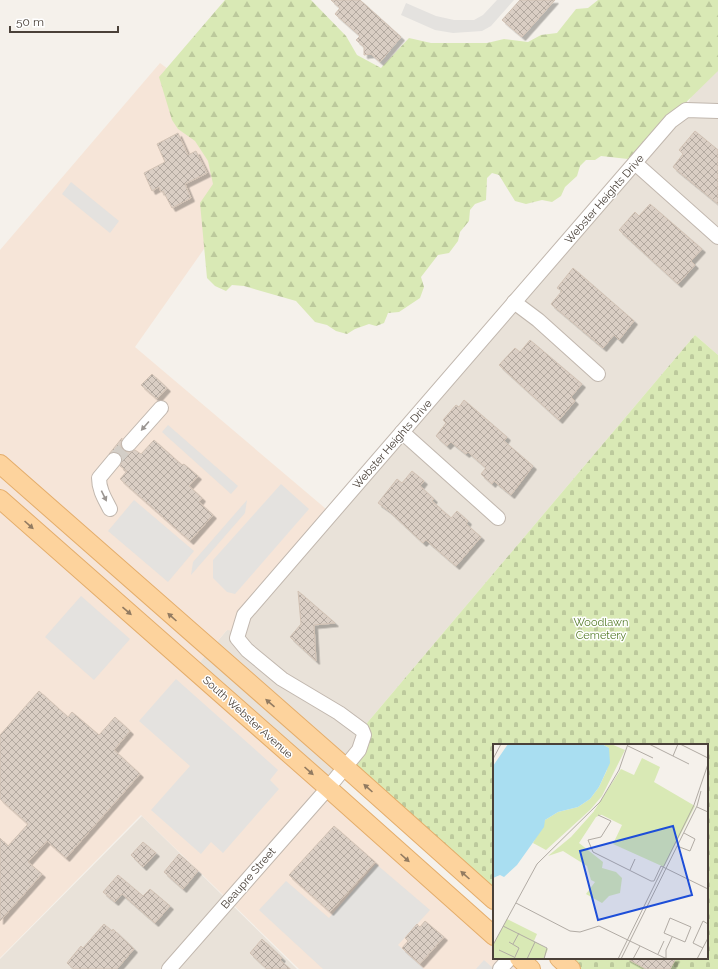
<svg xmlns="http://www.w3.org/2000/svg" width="718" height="969" font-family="Raleway,sans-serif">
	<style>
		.residential { fill: #e9e2d9 }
		.commercial { fill: #f6e5d8 }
		.forest { fill: url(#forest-firs) }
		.cemetery { fill: url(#cemetery-stones) }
		.parking { fill: #e4e2df }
		.building { fill: url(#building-cross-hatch); stroke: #d2c2b4; filter: url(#shadow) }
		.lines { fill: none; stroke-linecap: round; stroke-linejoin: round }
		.minor-tunnel { stroke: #d3cec7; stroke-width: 14; stroke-dasharray: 14 7; stroke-linecap: butt }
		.minor-casing { stroke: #c1b7ae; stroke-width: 16 }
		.major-casing { stroke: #e4ad6b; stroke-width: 20 }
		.minor { stroke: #fff; stroke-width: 14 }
		.major { stroke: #fdd39d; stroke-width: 18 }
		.oneway { fill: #9b9692 }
		.oneway2 { fill: #927b61 }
		.labels { text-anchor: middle; stroke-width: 3; stroke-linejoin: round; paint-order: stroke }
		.street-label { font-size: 11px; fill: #4a4139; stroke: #fff }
		.park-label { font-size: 11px; fill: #567d2b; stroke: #fff }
		.inset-road { fill: none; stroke: #b1aba4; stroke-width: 1 }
		.view { fill: #1d4ed8; fill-opacity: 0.15; stroke: #1d4ed8; stroke-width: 2 }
		.inset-edge { fill: none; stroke: #4a4139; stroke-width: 2 }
	</style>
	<defs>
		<pattern id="forest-firs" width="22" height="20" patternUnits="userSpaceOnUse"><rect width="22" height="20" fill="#d9e9b5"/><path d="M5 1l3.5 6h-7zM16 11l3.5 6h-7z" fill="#bcc99c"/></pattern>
		<pattern id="cemetery-stones" width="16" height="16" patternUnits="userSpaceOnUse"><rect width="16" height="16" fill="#d9e9b5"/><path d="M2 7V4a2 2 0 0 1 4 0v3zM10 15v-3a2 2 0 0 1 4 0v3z" fill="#bcc99c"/></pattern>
		<pattern id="building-cross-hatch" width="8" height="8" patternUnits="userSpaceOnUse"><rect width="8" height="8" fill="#dacec4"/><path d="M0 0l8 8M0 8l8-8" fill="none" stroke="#b3a9a0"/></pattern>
		<filter id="shadow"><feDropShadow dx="3.5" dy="3.5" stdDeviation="0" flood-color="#0004"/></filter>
	</defs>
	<rect width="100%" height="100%" fill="#f5f1eb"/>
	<g class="residential">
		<path d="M718,67V355L695,335L367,723L363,730L364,733L328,788L194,669L227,630L686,110L694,88Z"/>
		<path d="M142,816L297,969H0V959Z"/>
	</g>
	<path class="commercial" d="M160,63L188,84L242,195L135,347L332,514L239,632L227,630L194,669L494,936V958H519L531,969H299L141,815L0,958V250Z"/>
	<path class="forest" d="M225,0H311L346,36L357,55L381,68L409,38L431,43H487L504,39L528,42L541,35L557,33L576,9L588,8L598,0H718V71L628,159L601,156L595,160H586L580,166L577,176L565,187L561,196L552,202L542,200L526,204L515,201L499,175L492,173L487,178L486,200L475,204L470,210L469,221L460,232L458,241L449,253L438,255L421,277L424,287L420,298L399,312L388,313L384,323L376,326L369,324L355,329L347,334L336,331L327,325L315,322L296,301L244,286L232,285L226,291L215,286L207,278L200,203L213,184L208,161L195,141L178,129L172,120L159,77Z"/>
	<path class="cemetery" d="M695,335L718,355V969H560L548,958H707V745H494V910L346,779L368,747L367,723Z"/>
	<g class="parking">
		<path d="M497,0H514L491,26L482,31L453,33L435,30L401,15L406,3L436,16L454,20H474L483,15Z"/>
		<path d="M71,182L119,221L110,233L62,194Z"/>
		<path d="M168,425L238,486L231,494L162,432Z"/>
		<path d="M281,484L309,509L235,594L227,592L213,578V560Z"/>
		<path d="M134,500L194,551L168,582L108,531Z"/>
		<path d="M247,500L245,513L191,575L193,562Z"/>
		<path d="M81,596L130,639L94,680L45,637Z"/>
		<path d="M176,679L278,770L270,780L279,789L223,853L211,842L201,854L151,810L190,766L139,721Z"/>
		<path d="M376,864L430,910L398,945L424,969H323L259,910L286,881L329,918Z"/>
		<path d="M484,960L494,969H476Z"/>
	</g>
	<g class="building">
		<path d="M331,0H360L401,37L380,62L371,54L364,55V47L356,40L360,36L335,14L340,8Z"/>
		<path d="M520,0H555L522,37L502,20Z"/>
		<path d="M695,131L718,150V204L673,167L683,154L679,150Z"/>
		<path d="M178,133L188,155L196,151L207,173L185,184L191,198L172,208L163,191L161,192L159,187L152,191L144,173L165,162L157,144Z"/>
		<path d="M650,204L702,249L691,261L695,265L678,284L619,230L635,212L639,216Z"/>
		<path d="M573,268L634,321L619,340L614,335L603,348L551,304L562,291L557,288Z"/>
		<path d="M530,340L582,384L571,397L575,401L559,420L499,365L515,348L520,352Z"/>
		<path d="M152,374L167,388L157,399L141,385Z"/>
		<path d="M464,400L507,437L504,441L533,466L511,495L494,481L492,484L481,474L486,468L468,452L466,454L451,442L447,446L436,436L446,423L443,420L456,405L459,407Z"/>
		<path d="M122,438L121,446L124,451L131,452L135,450L141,454L154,440L182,465L184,464L198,476L189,486L202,498L199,502L213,515L190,541L120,479L127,471L120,466L122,461V457L116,452L109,454Z"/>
		<path d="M412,471L424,481L420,486L434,499L432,501L451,518L457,511L468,521L466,524L481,537L456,566L426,540L423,543L388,510L378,503L397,479L402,483Z"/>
		<path d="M298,591L335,623L314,625L316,661L290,637L301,624Z"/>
		<path d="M39,691L68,717L72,712L99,735L115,717L130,731L114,750L140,774L66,858L47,841L28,862L42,874L0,921V838L8,846L28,824L0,799V735Z"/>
		<path d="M334,826L375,862L330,912L289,875Z"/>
		<path d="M143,842L156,853L143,867L131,855Z"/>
		<path d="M179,854L198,871L183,889L164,872Z"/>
		<path d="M118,875L143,896L150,889L170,906L155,923L122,894L115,902L103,892Z"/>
		<path d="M425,921L444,937L420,964L402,948L408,941L405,938L417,924L420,927Z"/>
		<path d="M104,924L112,931L113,929L134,949L117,969H74L67,963L81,946L83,948Z"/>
		<path d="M262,939L282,958L280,960L290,969H267L250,953Z"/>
		<path d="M626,958H676L670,969H646Z"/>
	</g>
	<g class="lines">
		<path class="minor-tunnel" d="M114,460L129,444"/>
		<defs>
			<g id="minor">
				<path d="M635,163L718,237"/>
				<path d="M514,302L538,320L598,374"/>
				<path d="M402,432L498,518"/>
				<path d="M129,444L161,408"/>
				<path d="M110,509C105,499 99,490 99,478L114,460"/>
				<path d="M169,969L328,788L359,750L364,735L362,730L339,713L282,679L247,650L237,638L244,615L671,121L686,110L718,111"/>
				<path d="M500,969L510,958"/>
			</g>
			<g id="major">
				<path d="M0,464L345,767L494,900"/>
				<path d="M0,499L328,788L494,936"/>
				<path d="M519,958L531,969"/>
				<path d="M559,958L571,969"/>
			</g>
		</defs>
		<use href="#minor" class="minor-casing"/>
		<use href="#major" class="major-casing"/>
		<use href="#minor" class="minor"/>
		<use href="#major" class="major"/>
	</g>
	<defs><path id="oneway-solid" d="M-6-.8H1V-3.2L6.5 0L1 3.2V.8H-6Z"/></defs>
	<g class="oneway">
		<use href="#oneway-solid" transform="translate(145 426) rotate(131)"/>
		<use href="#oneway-solid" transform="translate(104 496) rotate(64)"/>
	</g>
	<g class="oneway2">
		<use href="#oneway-solid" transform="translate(29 525) rotate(42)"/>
		<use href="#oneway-solid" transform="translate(127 611) rotate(41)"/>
		<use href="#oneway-solid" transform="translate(172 617) rotate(-138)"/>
		<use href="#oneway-solid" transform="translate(270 703) rotate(-139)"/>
		<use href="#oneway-solid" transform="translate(309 771) rotate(42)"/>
		<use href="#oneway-solid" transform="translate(368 788) rotate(-138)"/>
		<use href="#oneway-solid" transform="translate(405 858) rotate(42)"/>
		<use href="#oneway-solid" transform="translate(465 875) rotate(-138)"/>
	</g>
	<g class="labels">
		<g class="street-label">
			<text transform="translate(604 199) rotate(-49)" y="4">Webster Heights Drive</text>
			<text transform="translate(392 444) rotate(-49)" y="4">Webster Heights Drive</text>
			<text transform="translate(248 717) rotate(42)" y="4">South Webster Avenue</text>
			<text transform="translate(248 878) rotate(-49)" y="4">Beaupre Street</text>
		</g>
		<g class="park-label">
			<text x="601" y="626">Woodlawn<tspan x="601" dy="13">Cemetery</tspan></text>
		</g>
	</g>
	<g transform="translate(493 744)">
		<rect width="215" height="215" fill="#f5f1eb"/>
		<path d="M103,65L110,70L103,73L86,99L110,118L109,124L123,128L129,134L127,149L116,152L109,159L93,150L102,138L98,136L94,122L70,107L55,112L78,93Z" fill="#d9e9b5"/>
		<path d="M149,14L167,23L161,38L202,62L171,123L120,100L129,81L101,67L128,25L141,31ZM14,175L44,190L41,197L55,205L51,215H0V201Z" fill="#d9e9b5"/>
		<path d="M109,0H118L132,6L109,52L97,66L53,106L40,99L52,76L65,68L85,63L97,55L106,43L114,26L116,4Z" fill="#d9e9b5"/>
		<path d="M15,0H109L116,4L117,19L106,43L97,55L85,63L65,68L52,76L51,83L24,121L11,133L7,131L0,134V22Z" fill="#a9def1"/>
		<path class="inset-road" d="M156,0L196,20M187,0L215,14M135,2L160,14M180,12L185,0M0,15L8,0M204,63L215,68M105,71L118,77L108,93L95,96L100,108L158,137H161L168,122L215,145M184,102L197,107L202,95L191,89M137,126L142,115M23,159L77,187L87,188L106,182L174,215M177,174L198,183L192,198L171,189ZM10,182L54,204L51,215M16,198L26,204L21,215M20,200L26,189M0,201L44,120L107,58L126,26L135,0M210,204L200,199L210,177L215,180M6,206L21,213M165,210L171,197M173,214V206L179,193M34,215L42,198M125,215L201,61L215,20M128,215L204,62L208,47M140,215L147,202M204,215L215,194"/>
		<path class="view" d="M180,82L199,151L105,176L87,107Z"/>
		<rect width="215" height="215" class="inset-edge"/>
	</g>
	<path d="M10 26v6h108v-6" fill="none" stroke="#4a4139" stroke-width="2"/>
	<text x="16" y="26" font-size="12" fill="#4a4139" stroke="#ffffff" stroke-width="3" paint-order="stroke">50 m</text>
</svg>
